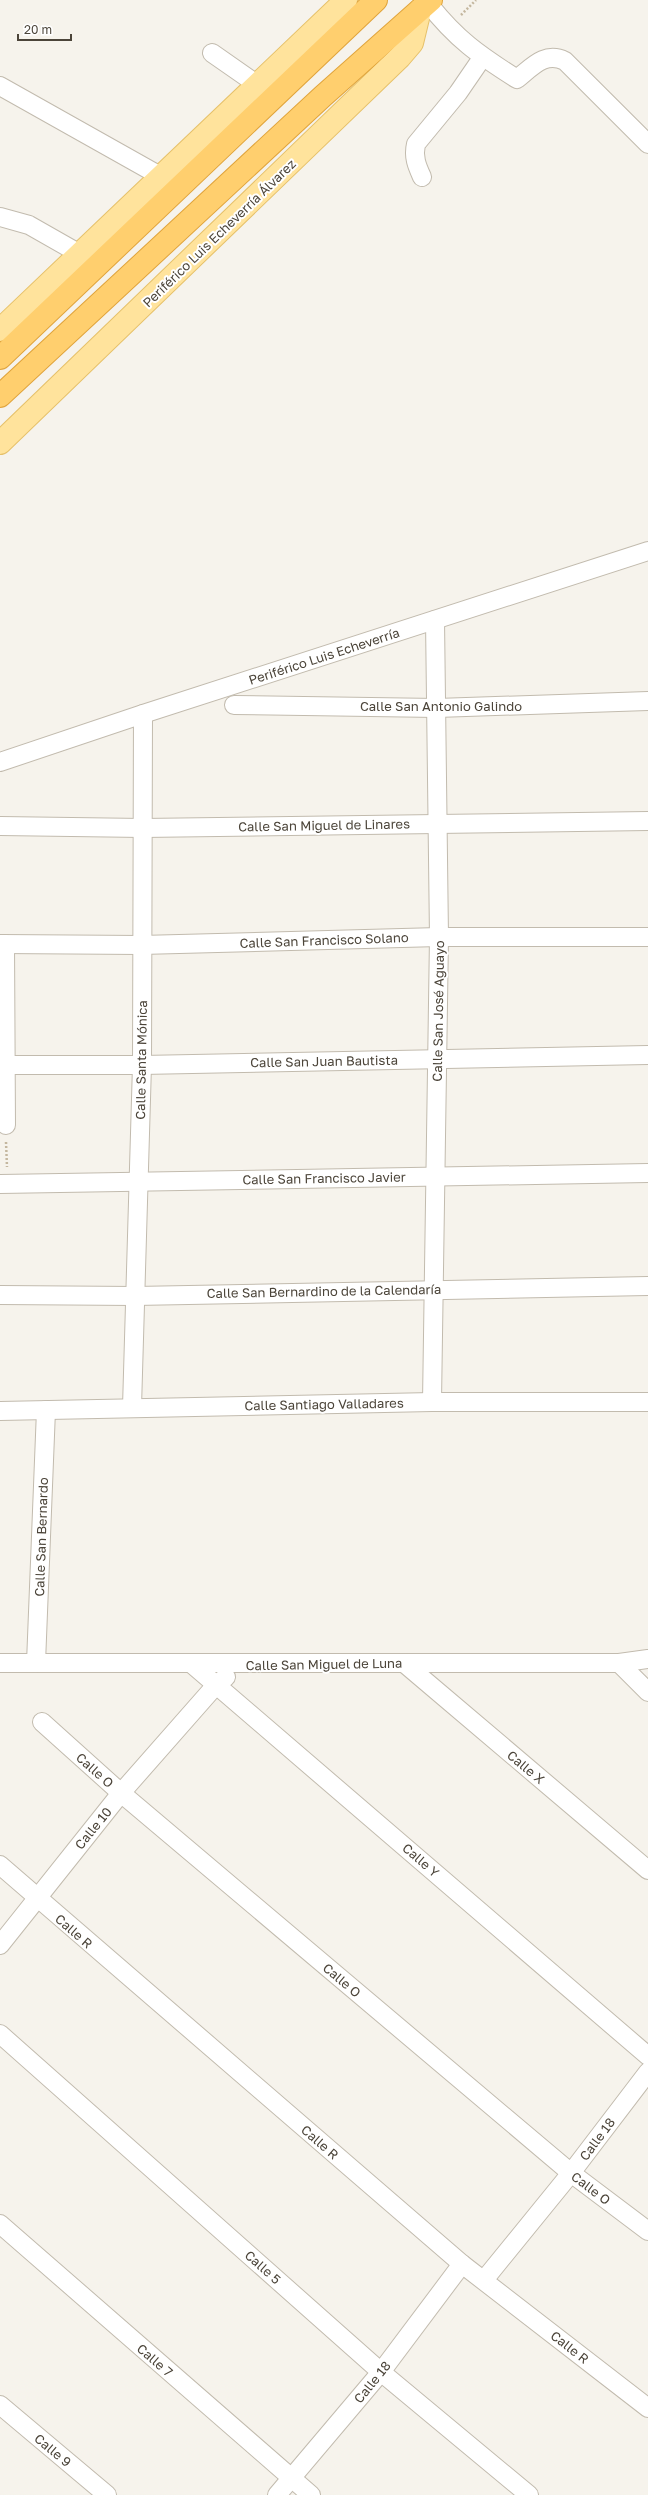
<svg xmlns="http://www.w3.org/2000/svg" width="648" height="2495" viewBox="0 0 648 2495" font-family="'Golos Text',sans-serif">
	<rect width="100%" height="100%" fill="#f6f3ec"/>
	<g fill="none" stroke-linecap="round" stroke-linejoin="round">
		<defs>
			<g id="minor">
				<path d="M428 3C456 39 479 55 517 79 532 67 545 51 565 61L648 144"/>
				<path d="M212 53 258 85"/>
				<path d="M0 86 162 177"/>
				<path d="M422 177C417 166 413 157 416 144L458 93 482 58"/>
				<path d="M0 217 29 225 80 254"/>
				<path d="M234 705 437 708 648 701"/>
				<path d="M0 762 143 714 648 551"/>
				<path d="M0 826 143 828 648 821"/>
				<path d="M0 944 141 945 439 937H648"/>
				<path d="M5 944 6 1125"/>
				<path d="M0 1065H142L648 1055"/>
				<path d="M0 1184 648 1173"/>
				<path d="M0 1295 135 1296 648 1286"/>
				<path d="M432 1402 439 937 435 620"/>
				<path d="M132 1407 142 1065 143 714"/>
				<path d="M0 1411 432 1402H648"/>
				<path d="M0 1663H619L648 1659"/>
				<path d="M36 1663 46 1410"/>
				<path d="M404 1663 648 1870"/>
				<path d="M619 1663 648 1692"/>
				<path d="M193 1665 648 2056"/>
				<path d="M42 1722 121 1793 571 2173 648 2231"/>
				<path d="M0 1865 462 2264 648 2408"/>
				<path d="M0 1945 121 1793 216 1685 226 1677"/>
				<path d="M0 2034 381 2372 529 2495"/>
				<path d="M0 2224 311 2495"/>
				<path d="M484 2280 571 2173 648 2072"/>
				<path d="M0 2405 107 2495"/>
				<path d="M277 2495 381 2372 462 2264"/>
			</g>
			<g id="major">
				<path d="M0 330 346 0"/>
				<path d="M0 443 400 57 412 43 420 10"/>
			</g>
			<g id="highway">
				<path d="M0 358 376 0"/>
				<path d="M0 396 323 96 431 0"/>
			</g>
		</defs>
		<use href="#minor" stroke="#c2bbae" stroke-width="20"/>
		<use href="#major" stroke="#e6c16a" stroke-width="24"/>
		<use href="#highway" stroke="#e0a43c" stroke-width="24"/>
		<g stroke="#c4b79f" stroke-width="2.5" stroke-dasharray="2 2" stroke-linecap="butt">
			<path d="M461 15 476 0"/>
			<path d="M6 1142 7 1167"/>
		</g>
		<use href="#minor" stroke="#fff" stroke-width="18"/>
		<use href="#major" stroke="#ffe39c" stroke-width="22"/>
		<use href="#highway" stroke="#ffcf6e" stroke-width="22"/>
	</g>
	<g text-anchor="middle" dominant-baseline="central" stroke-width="4" stroke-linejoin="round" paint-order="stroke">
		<g font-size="13" fill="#4b4439" stroke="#fff">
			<text transform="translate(219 233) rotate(-44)">Periférico Luis Echeverría Álvarez</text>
			<text transform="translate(324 656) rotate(-18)">Periférico Luis Echeverría</text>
			<text x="441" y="706">Calle San Antonio Galindo</text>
			<text transform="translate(324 825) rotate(-1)">Calle San Miguel de Linares</text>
			<text transform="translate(324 940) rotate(-2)">Calle San Francisco Solano</text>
			<text transform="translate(438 1011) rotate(-89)">Calle San José Aguayo</text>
			<text transform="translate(141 1060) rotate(-89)">Calle Santa Mónica</text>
			<text transform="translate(324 1061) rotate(-1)">Calle San Juan Bautista</text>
			<text transform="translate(324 1178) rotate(-1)">Calle San Francisco Javier</text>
			<text transform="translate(324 1291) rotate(-1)">Calle San Bernardino de la Calendaría</text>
			<text transform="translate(324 1404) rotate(-1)">Calle Santiago Valladares</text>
			<text transform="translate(41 1537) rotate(-88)">Calle San Bernardo</text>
			<text transform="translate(324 1664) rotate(-1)">Calle San Miguel de Luna</text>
			<text transform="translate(526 1767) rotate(40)">Calle X</text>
			<text transform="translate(95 1770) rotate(42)">Calle O</text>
			<text transform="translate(93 1828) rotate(-51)">Calle 10</text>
			<text transform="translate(421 1860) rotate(41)">Calle Y</text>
			<text transform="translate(74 1931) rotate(41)">Calle R</text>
			<text transform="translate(342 1980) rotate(40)">Calle O</text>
			<text transform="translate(597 2139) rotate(-53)">Calle 18</text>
			<text transform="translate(320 2142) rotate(41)">Calle R</text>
			<text transform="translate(591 2188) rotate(37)">Calle O</text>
			<text transform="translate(263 2267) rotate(42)">Calle 5</text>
			<text transform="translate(570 2347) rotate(38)">Calle R</text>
			<text transform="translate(155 2360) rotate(41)">Calle 7</text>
			<text transform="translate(372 2382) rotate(-51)">Calle 18</text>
			<text transform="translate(53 2450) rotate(40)">Calle 9</text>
		</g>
	</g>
	<path d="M18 34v6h53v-6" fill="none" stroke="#4b4439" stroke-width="2"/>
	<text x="24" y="34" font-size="12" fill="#4b4439" stroke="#ffffff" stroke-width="3" paint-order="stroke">20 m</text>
</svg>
